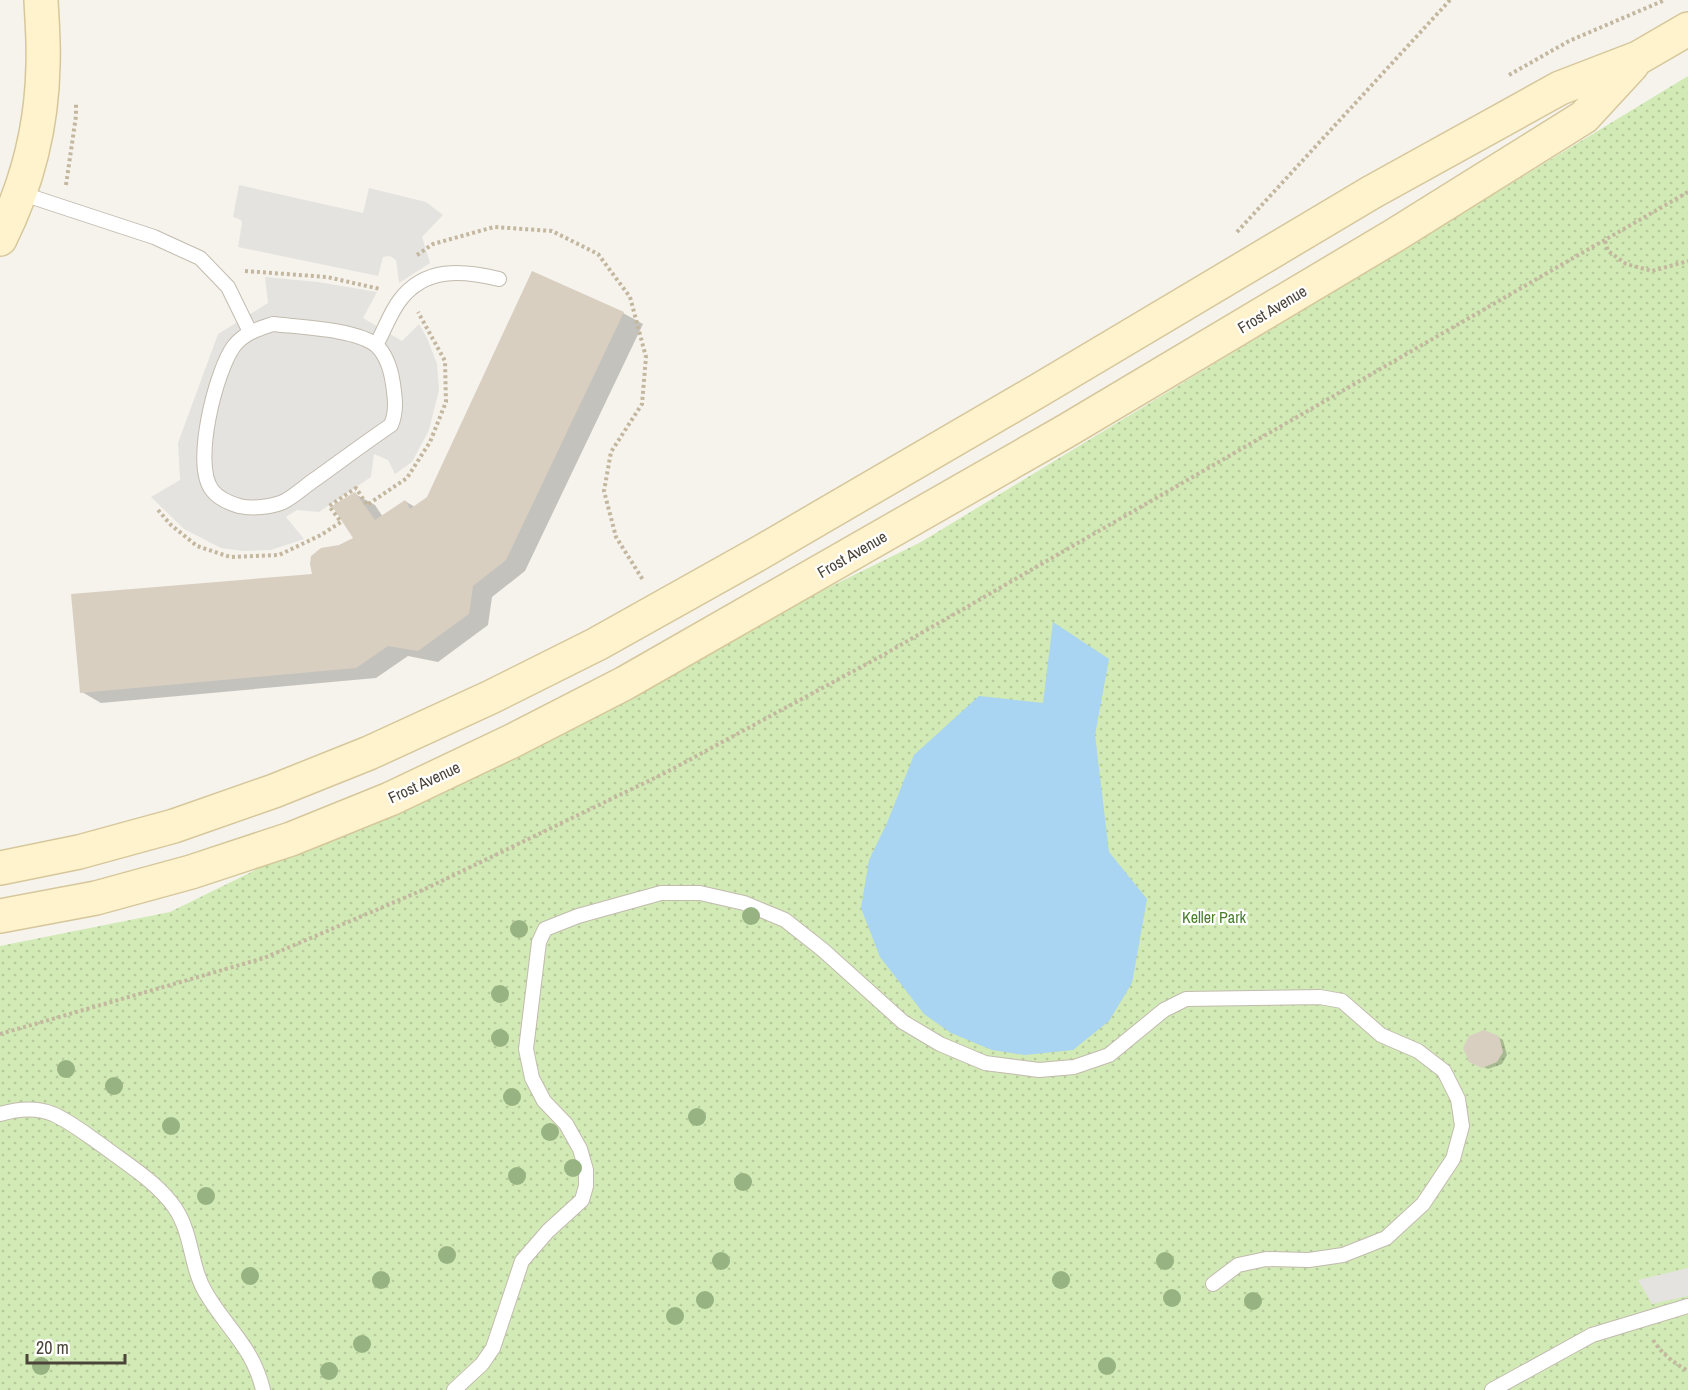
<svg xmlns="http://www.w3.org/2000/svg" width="1688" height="1390" viewBox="0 0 1688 1390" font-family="'Archivo Narrow',sans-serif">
	<defs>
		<pattern id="park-dots" width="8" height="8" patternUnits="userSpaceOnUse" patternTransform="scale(1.5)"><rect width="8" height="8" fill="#d2eab5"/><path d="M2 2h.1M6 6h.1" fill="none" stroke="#b6ca9c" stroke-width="1.8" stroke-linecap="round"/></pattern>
	</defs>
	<rect width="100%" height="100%" fill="#f6f3ec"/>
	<path fill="url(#park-dots)" d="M1688 76V1390H0V946L170 912 921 542Z"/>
	<g fill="#e5e3e0">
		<path d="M239 185 363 213 369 188 426 202 443 215 422 237 430 263 399 283 396 260 390 256 383 257 378 276 238 247 242 223 241 220 233 217Z"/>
		<path d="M265 277 318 282 377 292 363 318 402 341 419 324 427 338 437 364 439 390 429 430 412 462 395 474 388 460 374 454 371 477 319 512 297 510 286 517 304 539 271 550 243 551 221 548 184 529 151 497 180 480 178 443 218 334 268 303Z"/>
		<path d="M1688 1268V1296L1652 1304 1638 1280Z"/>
	</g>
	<path fill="#a9d4f2" d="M1053 622 1109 659 1095 735 1109 852 1147 899 1132 983 1109 1021 1073 1050 1025 1055 992 1050 951 1033 924 1014 880 957 861 908 869 860 887 823 914 755 979 696 1043 703Z"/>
	<g fill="#0003">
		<path d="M623 313 643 324 525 571 492 597 488 625 438 662 408 656 376 678 101 703 82 692 314 575 339 547 355 538V494L375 505 383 517 405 501 415 507 428 498Z"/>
		<path d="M1498 1037 1503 1040 1507 1055 1502 1064 1488 1069 1475 1063Z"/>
	</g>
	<g fill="#d8cfc1">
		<path d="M532 271 624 312 506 560 473 586 469 614 418 651 388 646 356 668 80 693 71 594 312 574 310 564 311 556 321 548 339 545 353 538 332 506 355 492 375 520 405 500 410 509 427 497Z"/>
		<path d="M1484 1030 1499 1036 1503 1052 1497 1062 1482 1068 1469 1062 1463 1048 1469 1036Z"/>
	</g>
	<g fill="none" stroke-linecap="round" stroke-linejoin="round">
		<defs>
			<g id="lane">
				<path d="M20 193 154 237 200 258 228 287 250 332"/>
				<path d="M273 324C298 327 358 329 377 346 387 356 391 370 393 384 395 398 397 411 391 425 366 442 342 460 317 478 306 485 295 496 283 502 271 507 252 509 239 506 229 503 218 498 212 490 192 464 216 370 234 346 244 333 258 329 273 324Z"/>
				<path d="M376 345C384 331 390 313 400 300 425 267 462 270 499 279"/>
				<path d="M0 1114C17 1109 36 1107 53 1114 71 1122 87 1135 103 1146 128 1165 157 1182 175 1208 193 1235 190 1267 206 1293 227 1329 253 1347 263 1390"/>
				<path d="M454 1390 482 1364 493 1348 522 1261 548 1231 582 1200 586 1186V1170L580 1149 566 1124 544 1101 532 1078 526 1049 539 942 545 929 578 916 661 893H700L744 903 785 920 823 950 903 1022 940 1044 985 1063 1039 1070 1074 1067 1109 1055 1164 1010 1186 999 1320 997 1342 1001 1381 1035 1418 1051 1444 1071 1458 1099 1462 1126 1453 1159 1423 1204 1386 1238 1343 1255 1309 1260 1266 1259 1238 1265 1213 1284"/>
				<path d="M1492 1390 1592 1335 1688 1306"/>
			</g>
			<g id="secondary">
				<path d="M0 239C27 185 42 126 43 65 44 44 42 22 41 0"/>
				<path d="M0 868 79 852 174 826 274 791 369 753 491 697 597 644 756 555 1041 389 1372 192 1560 88 1638 58 1688 29"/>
				<path d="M0 916 96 898 191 872 291 839 390 799 512 741 625 683 1066 431 1395 235 1584 117 1632 65"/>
			</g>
		</defs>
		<use href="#lane" stroke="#c2bbae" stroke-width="16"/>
		<use href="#secondary" stroke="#d6c79b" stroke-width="36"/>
		<g stroke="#c4b79f" stroke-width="4" stroke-dasharray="3 3" stroke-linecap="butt">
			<path d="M1509 75 1569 41 1665 0"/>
			<path d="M66 185 76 116V103"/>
			<path d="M1237 232 1450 0"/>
			<path d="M1605 241 1608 251 1626 264 1652 271 1688 261"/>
			<path d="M417 255 433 244 494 227 552 231 598 254 630 297 646 357 642 404 611 452 604 491 616 537 643 580"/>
			<path d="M245 271 327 277 380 289"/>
			<path d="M158 510 171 525 197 546 230 557 279 555 321 535 341 522 329 506 356 488 367 505 407 478 430 442 446 402 445 361 418 312"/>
			<path d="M0 1034 264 958 425 889 665 773 885 654 1688 192"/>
			<path d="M1653 1340C1662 1354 1674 1363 1688 1371"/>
		</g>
		<use href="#lane" stroke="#fff" stroke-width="14"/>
		<use href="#secondary" stroke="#fff3cd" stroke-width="33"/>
	</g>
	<g fill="#97b381">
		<circle cx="751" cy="916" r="9"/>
		<circle cx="519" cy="929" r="9"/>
		<circle cx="500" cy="994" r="9"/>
		<circle cx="500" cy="1038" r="9"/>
		<circle cx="66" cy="1069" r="9"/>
		<circle cx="114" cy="1086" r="9"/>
		<circle cx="512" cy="1097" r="9"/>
		<circle cx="697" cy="1117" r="9"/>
		<circle cx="171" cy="1126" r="9"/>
		<circle cx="550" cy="1132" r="9"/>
		<circle cx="573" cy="1168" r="9"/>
		<circle cx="517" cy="1176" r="9"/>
		<circle cx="743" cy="1182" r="9"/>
		<circle cx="206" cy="1196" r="9"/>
		<circle cx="447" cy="1255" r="9"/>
		<circle cx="721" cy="1261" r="9"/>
		<circle cx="1165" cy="1261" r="9"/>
		<circle cx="250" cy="1276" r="9"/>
		<circle cx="381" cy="1280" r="9"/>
		<circle cx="1061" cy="1280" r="9"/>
		<circle cx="1172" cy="1298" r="9"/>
		<circle cx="705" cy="1300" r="9"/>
		<circle cx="1253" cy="1301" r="9"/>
		<circle cx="675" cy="1316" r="9"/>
		<circle cx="362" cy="1344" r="9"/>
		<circle cx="41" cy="1366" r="9"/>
		<circle cx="1107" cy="1366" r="9"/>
		<circle cx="329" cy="1371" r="9"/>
	</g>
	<g text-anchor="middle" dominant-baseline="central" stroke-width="4.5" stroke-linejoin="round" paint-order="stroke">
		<g font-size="16" fill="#4b4439" stroke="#fff">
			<text transform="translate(1272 309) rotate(-31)">Frost Avenue</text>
			<text transform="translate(852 554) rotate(-30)">Frost Avenue</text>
			<text transform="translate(424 782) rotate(-25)">Frost Avenue</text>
		</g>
		<g font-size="16" fill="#4a7f2a" stroke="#fff">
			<text x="1214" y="917">Keller Park</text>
		</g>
	</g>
	<path d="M27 1354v9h98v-9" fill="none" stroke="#4b4439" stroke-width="3"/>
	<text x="36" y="1354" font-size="18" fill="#4b4439" stroke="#ffffff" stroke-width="4.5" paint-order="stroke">20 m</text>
</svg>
